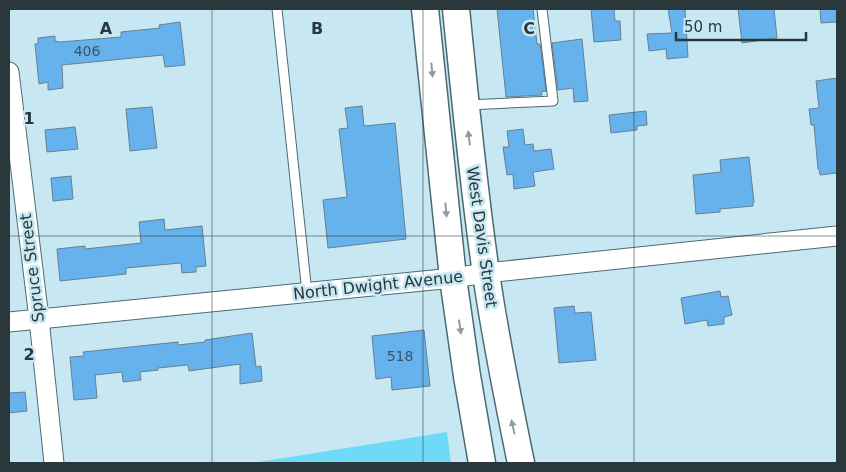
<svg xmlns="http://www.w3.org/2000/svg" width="846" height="472" viewBox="0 0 846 472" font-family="'DejaVu Sans',sans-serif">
	<rect width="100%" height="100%" fill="#c7e8f3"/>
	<path fill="#6fdaf8" d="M447 432 451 463H252Z"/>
	<g fill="#66b2ec" stroke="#697f91">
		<path d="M497 9H533L537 44H540L546 91 541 92 542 95 506 97Z"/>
		<path d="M591 9H614L615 21H620L621 40 594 42Z"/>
		<path d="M668 9H685L688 57 667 59 666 49 649 51 647 34 672 33Z"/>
		<path d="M738 9H774L777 38 742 43Z"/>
		<path d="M820 9H837V22L821 23Z"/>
		<path d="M180 22 185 65 165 67 163 55 62 65 63 88 48 90V82L39 84 35 44H38V38L55 36V41L60 42 121 37V32L160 28 159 25Z"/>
		<path d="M582 39 588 101 574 102 573 88 558 90 552 43Z"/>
		<path d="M837 78V173L820 175 819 169H818L814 125H811L809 109 819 108 816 81Z"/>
		<path d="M362 106 364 126 395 123 406 239 328 248 323 200 347 197 339 129 348 128 345 108Z"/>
		<path d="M152 107 157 148 130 151 126 109Z"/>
		<path d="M646 111 647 125 637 126V130L611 133 609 115Z"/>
		<path d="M75 127 78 149 47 152 45 130Z"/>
		<path d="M523 129 525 145 533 144 534 151 551 149 554 169 533 172 535 186 514 189 513 174 507 175 503 147H509L507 131Z"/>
		<path d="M749 157 754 202H753V206L720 209V212L696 214 693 175 721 172 720 160Z"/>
		<path d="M71 176 73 199 53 201 51 178Z"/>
		<path d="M164 219 165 230 202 226 206 266 196 267V272L182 273 181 263 126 268V274L60 281 57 249 85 246V249L141 243 139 222Z"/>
		<path d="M720 291 721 297 728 296 732 315 724 317V324L708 326 707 320 685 324 681 298Z"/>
		<path d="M574 306 575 313 591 312 596 360 559 363 554 308Z"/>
		<path d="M424 330 430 386 392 390 391 377 376 379 372 336Z"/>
		<path d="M252 333 256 367 261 366 262 381 240 384V364L189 371 188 365 158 368V370L140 372 141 380 123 382 122 372 95 375 97 398 74 400 70 357 84 356 83 352 178 342V345L205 342V340Z"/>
		<path d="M25 392 27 411 9 413V393Z"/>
	</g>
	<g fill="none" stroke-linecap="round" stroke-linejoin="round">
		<defs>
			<g id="service">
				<path d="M277 9 307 293"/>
				<path d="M468 105 553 101 542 9"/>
			</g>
			<g id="minor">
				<path d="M9 72 39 319 54 463"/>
				<path d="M9 322 453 278 486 273 837 236"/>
			</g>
			<g id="secondary">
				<path d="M425 9 453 278 467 376 482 463"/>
				<path d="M456 9C465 97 473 185 486 273 495 337 508 400 521 463"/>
			</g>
		</defs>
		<use href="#service" stroke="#4c6a73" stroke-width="11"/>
		<use href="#minor" stroke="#4c6a73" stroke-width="21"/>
		<use href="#secondary" stroke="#4c6a73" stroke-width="29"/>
		<use href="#service" stroke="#fff" stroke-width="9"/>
		<use href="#minor" stroke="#fff" stroke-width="19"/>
		<use href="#secondary" stroke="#fff" stroke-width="26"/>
	</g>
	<defs><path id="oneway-solid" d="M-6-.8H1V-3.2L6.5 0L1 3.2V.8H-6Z" transform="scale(1.25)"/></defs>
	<g fill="#949b9d">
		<use href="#oneway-solid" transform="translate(432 70) rotate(84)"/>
		<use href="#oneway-solid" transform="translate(469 138) rotate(-97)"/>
		<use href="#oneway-solid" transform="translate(446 210) rotate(85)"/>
		<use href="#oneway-solid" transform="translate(460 327) rotate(82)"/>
		<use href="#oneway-solid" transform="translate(513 427) rotate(-102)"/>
	</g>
	<path fill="none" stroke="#2a373b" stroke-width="1" stroke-opacity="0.55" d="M212 9V463M423 9V463M634 9V463M9 236H837"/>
	<g text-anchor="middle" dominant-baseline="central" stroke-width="5" stroke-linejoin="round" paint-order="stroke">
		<g font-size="14" fill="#395667">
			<text x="87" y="51">406</text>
			<text x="400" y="356">518</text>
		</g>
		<g font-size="16" fill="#2a373b" stroke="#c7e8f3">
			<text transform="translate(482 237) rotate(82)">West Davis Street</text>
			<text transform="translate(32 268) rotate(-97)">Spruce Street</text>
			<text transform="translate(378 285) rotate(-6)">North Dwight Avenue</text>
		</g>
	</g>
	<g font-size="16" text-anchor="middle" font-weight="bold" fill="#2a373b" stroke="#c7e8f3" stroke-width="5" stroke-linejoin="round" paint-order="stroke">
		<text x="106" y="34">A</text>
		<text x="317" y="34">B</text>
		<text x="529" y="34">C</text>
		<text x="29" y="124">1</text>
		<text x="29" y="360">2</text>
	</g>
	<rect width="846" height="472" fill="none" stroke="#2a373b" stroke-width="20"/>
	<path d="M676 32v8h130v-8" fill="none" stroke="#2a373b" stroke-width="2.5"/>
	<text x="684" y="32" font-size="15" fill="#2a373b" stroke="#c7e8f3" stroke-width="4" paint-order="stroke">50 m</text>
</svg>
